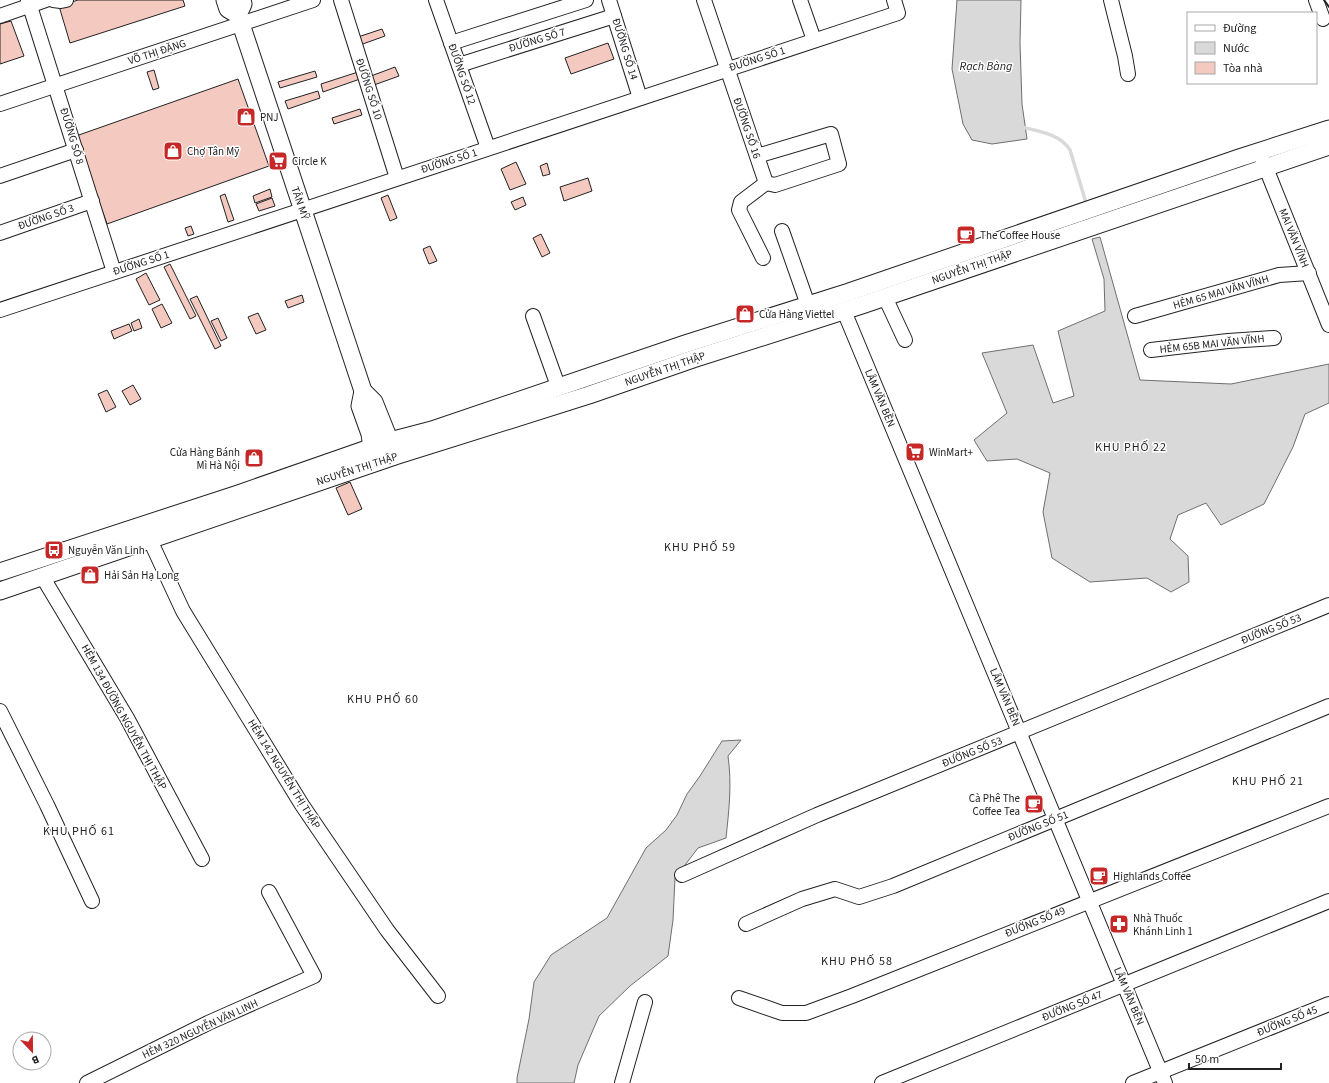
<svg xmlns="http://www.w3.org/2000/svg" width="1329" height="1083" viewBox="0 0 1329 1083" font-family="'Source Sans 3',sans-serif">
	<rect width="100%" height="100%" fill="#fff"/>
	<g fill="#d9d9d9" stroke="#6f6f6f">
		<path d="M957 0H1021L1020 43 1022 104 1027 139 992 144 972 140 963 124 952 69Z"/>
		<path d="M1100 237 1140 380 1231 384 1329 364V403L1305 414 1293 447 1264 504 1221 525 1206 503 1178 515 1170 539 1188 556 1189 582 1171 592 1147 578 1090 582 1052 558 1043 512 1050 473 1017 459 987 461 974 440 1007 413 982 353 1033 345 1053 403 1074 396 1058 331 1105 311 1104 279 1092 239Z"/>
		<path d="M741 740 728 756C732 784 729 810 726 838L698 848 675 878 673 920 668 956 630 986 599 1016 578 1065 574 1083H517V1078L529 1019 534 982 551 955 607 918 646 848 666 830 677 815 687 794 700 776 722 741Z"/>
	</g>
	<g fill="none" stroke-linecap="round" stroke-linejoin="round">
		<path stroke="#d9d9d9" stroke-width="3.5" d="M1021 127C1038 131 1060 134 1070 150L1087 206"/>
	</g>
	<g fill="#f3c9c0" stroke="#222">
		<path d="M78 0H183L185 6 70 43 59 6Z"/>
		<path d="M11 21 24 56 0 64V24Z"/>
		<path d="M382 29 385 36 360 45 358 37Z"/>
		<path d="M608 43 614 59 571 74 565 58Z"/>
		<path d="M395 67 399 76 374 85 371 76Z"/>
		<path d="M154 70 159 88 153 90 147 72Z"/>
		<path d="M315 71 317 77 280 88 278 82Z"/>
		<path d="M358 72 360 79 323 92 321 84Z"/>
		<path d="M238 79 269 166 107 224 76 136Z"/>
		<path d="M318 91 320 98 288 109 285 101Z"/>
		<path d="M360 109 362 115 334 124 332 118Z"/>
		<path d="M516 162 526 184 510 190 501 169Z"/>
		<path d="M547 163 550 174 543 176 540 166Z"/>
		<path d="M588 178 592 191 564 201 560 187Z"/>
		<path d="M270 189 272 197 255 203 253 196Z"/>
		<path d="M225 194 234 220 228 222 220 196Z"/>
		<path d="M388 195 397 218 390 221 381 198Z"/>
		<path d="M523 197 526 205 515 210 511 202Z"/>
		<path d="M272 198 275 206 259 211 256 204Z"/>
		<path d="M191 226 194 234 188 236 185 228Z"/>
		<path d="M541 234 550 253 542 257 533 238Z"/>
		<path d="M430 246 437 261 429 264 423 249Z"/>
		<path d="M170 264 196 316 190 319 164 267Z"/>
		<path d="M146 273 160 300 149 305 136 279Z"/>
		<path d="M302 295 304 302 288 308 285 301Z"/>
		<path d="M197 296 221 346 215 349 190 299Z"/>
		<path d="M162 304 172 323 161 328 152 309Z"/>
		<path d="M258 313 266 330 256 334 248 317Z"/>
		<path d="M218 318 227 338 221 341 211 321Z"/>
		<path d="M139 319 142 328 134 331 131 323Z"/>
		<path d="M129 324 132 331 114 339 111 331Z"/>
		<path d="M133 385 141 399 130 405 122 391Z"/>
		<path d="M107 390 116 407 106 412 98 394Z"/>
		<path d="M350 482 362 509 348 515 336 488Z"/>
	</g>
	<g fill="none" stroke-linecap="round" stroke-linejoin="round">
		<defs>
			<g id="minor">
				<path d="M28 0 114 272"/>
				<path d="M53 0 61 1 66 0"/>
				<path d="M341 0 397 178"/>
				<path d="M436 0 488 148"/>
				<path d="M609 0 640 98"/>
				<path d="M704 0 766 183 775 185 839 164 831 134 757 156"/>
				<path d="M800 0 814 40"/>
				<path d="M1111 0 1125 56 1128 74"/>
				<path d="M1316 0 1323 19"/>
				<path d="M0 16 46 0"/>
				<path d="M451 43 586 0"/>
				<path d="M459 65 614 16"/>
				<path d="M0 104 313 0"/>
				<path d="M1262 158 1329 325"/>
				<path d="M0 176 76 150"/>
				<path d="M782 231 808 305"/>
				<path d="M0 233 92 201"/>
				<path d="M763 258 739 210 741 202 766 183"/>
				<path d="M885 297 905 340"/>
				<path d="M0 310 898 13 894 0"/>
				<path d="M844 311 1165 1083"/>
				<path d="M533 316 558 386"/>
				<path d="M1135 316 1279 275 1309 273"/>
				<path d="M1151 350 1228 341 1274 338"/>
				<path d="M150 540 183 611 302 805 387 930 438 996"/>
				<path d="M42 576 127 718 202 859"/>
				<path d="M0 711 47 805 92 901"/>
				<path d="M682 875 817 815 1329 605"/>
				<path d="M746 924 802 899 835 889 859 897 893 886 1329 706"/>
				<path d="M739 998 782 1013H806L852 996 1329 806"/>
				<path d="M87 1083 208 1023 314 976 269 892"/>
				<path d="M622 1083 645 1002"/>
				<path d="M882 1083 1329 901"/>
				<path d="M1133 1083 1329 1004"/>
			</g>
			<g id="major">
				<path d="M225 0 228 9 238 15"/>
				<path d="M242 0 243 4 238 15 363 391 374 402 394 452"/>
				<path d="M363 391 360 406 370 434 372 448 375 457"/>
				<path d="M0 572 238 494 390 441 432 430 685 344 849 292 1239 158 1329 129"/>
				<path d="M0 591 395 456 589 395 693 359 862 305 1329 146"/>
			</g>
		</defs>
		<use href="#minor" stroke="#222" stroke-width="16"/>
		<use href="#major" stroke="#222" stroke-width="19"/>
		<use href="#minor" stroke="#fff" stroke-width="14"/>
		<use href="#major" stroke="#fff" stroke-width="17"/>
		<path stroke="#222" stroke-width="2" d="M1324 0 1329 7"/>
	</g>
	<defs>
		<symbol id="shop-square" viewBox="-11 -11 22 22"><rect x="-9" y="-9" width="18" height="18" rx="4" fill="#c62828" stroke="#fff"/><path d="M-5-2.5h2.3a2.7 3.5 0 0 1 5.4 0H5L5.5 6h-11ZM-1.5-2.5h3a1.5 2.3 0 0 0-3 0Z" fill="#fff"/></symbol>
		<symbol id="supermarket-square" viewBox="-11 -11 22 22"><rect x="-9" y="-9" width="18" height="18" rx="4" fill="#c62828" stroke="#fff"/><path d="M-6-5.5h2.5l.6 2H6L4.5 2H-2.5L-4.4-4H-6ZM-1.5 3.2a1.3 1.3 0 1 0 .1 0ZM3 3.2a1.3 1.3 0 1 0 .1 0Z" fill="#fff"/></symbol>
		<symbol id="cafe-square" viewBox="-11 -11 22 22"><rect x="-9" y="-9" width="18" height="18" rx="4" fill="#c62828" stroke="#fff"/><path d="M-5.5-4.5H6V0H3Q3 3.5 0 3.5H-2.5Q-5.5 3.5-5.5 0ZM3-3.2v2h1.7v-2ZM-6 4.5H4V6H-6Z" fill="#fff"/></symbol>
		<symbol id="bus-square" viewBox="-11 -11 22 22"><rect x="-9" y="-9" width="18" height="18" rx="4" fill="#c62828" stroke="#fff"/><path d="M-5-6H5V4H4V6H2V4H-2V6H-4V4H-5ZM-3.5-4V0h7V-4ZM-3.5 1.2v1.5H-2V1.2ZM2 1.2v1.5H3.5V1.2Z" fill="#fff"/></symbol>
		<symbol id="pharmacy-square" viewBox="-11 -11 22 22"><rect x="-9" y="-9" width="18" height="18" rx="4" fill="#c62828" stroke="#fff"/><path d="M-2-6h4v4h4v4h-4v4h-4v-4h-4v-4h4Z" fill="#fff"/></symbol>
	</defs>
	<g fill-rule="evenodd">
		<use href="#shop-square" x="235" y="106" width="22" height="22"/>
		<use href="#shop-square" x="162" y="140" width="22" height="22"/>
		<use href="#supermarket-square" x="267" y="150" width="22" height="22"/>
		<use href="#cafe-square" x="955" y="224" width="22" height="22"/>
		<use href="#shop-square" x="734" y="303" width="22" height="22"/>
		<use href="#supermarket-square" x="904" y="441" width="22" height="22"/>
		<use href="#shop-square" x="243" y="447" width="22" height="22"/>
		<use href="#bus-square" x="43" y="539" width="22" height="22"/>
		<use href="#shop-square" x="79" y="564" width="22" height="22"/>
		<use href="#cafe-square" x="1023" y="793" width="22" height="22"/>
		<use href="#cafe-square" x="1088" y="865" width="22" height="22"/>
		<use href="#pharmacy-square" x="1108" y="913" width="22" height="22"/>
	</g>
	<g text-anchor="middle" dominant-baseline="central" stroke-width="3" stroke-linejoin="round" paint-order="stroke">
		<g font-size="11" fill="#222" stroke="#fff">
			<text transform="translate(537 40) rotate(-17)">ĐƯỜNG SỐ 7</text>
			<text transform="translate(625 49) rotate(73)">ĐƯỜNG SỐ 14</text>
			<text transform="translate(157 52) rotate(-18)">VÕ THỊ ĐẶNG</text>
			<text transform="translate(757 59) rotate(-18)">ĐƯỜNG SỐ 1</text>
			<text transform="translate(462 74) rotate(71)">ĐƯỜNG SỐ 12</text>
			<text transform="translate(369 89) rotate(72)">ĐƯỜNG SỐ 10</text>
			<text transform="translate(747 128) rotate(71)">ĐƯỜNG SỐ 16</text>
			<text transform="translate(72 136) rotate(73)">ĐƯỜNG SỐ 8</text>
			<text transform="translate(449 161) rotate(-18)">ĐƯỜNG SỐ 1</text>
			<text transform="translate(300 203) rotate(71)">TÂN MỸ</text>
			<text transform="translate(46 217) rotate(-19)">ĐƯỜNG SỐ 3</text>
			<text transform="translate(1294 238) rotate(68)">MAI VĂN VĨNH</text>
			<text transform="translate(141 263) rotate(-18)">ĐƯỜNG SỐ 1</text>
			<text transform="translate(972 267) rotate(-19)">NGUYỄN THỊ THẬP</text>
			<text transform="translate(1221 292) rotate(-16)">HẺM 65 MAI VĂN VĨNH</text>
			<text transform="translate(1212 344) rotate(-6)">HẺM 65B MAI VĂN VĨNH</text>
			<text transform="translate(665 369) rotate(-19)">NGUYỄN THỊ THẬP</text>
			<text transform="translate(880 398) rotate(67)">LÂM VĂN BỀN</text>
			<text transform="translate(357 469) rotate(-18)">NGUYỄN THỊ THẬP</text>
			<text transform="translate(1271 629) rotate(-22)">ĐƯỜNG SỐ 53</text>
			<text transform="translate(1005 697) rotate(67)">LÂM VĂN BỀN</text>
			<text transform="translate(124 717) rotate(61)">HẺM 134 ĐƯỜNG NGUYỄN THỊ THẬP</text>
			<text transform="translate(972 752) rotate(-22)">ĐƯỜNG SỐ 53</text>
			<text transform="translate(284 774) rotate(58)">HẺM 142 NGUYỄN THỊ THẬP</text>
			<text transform="translate(1038 826) rotate(-22)">ĐƯỜNG SỐ 51</text>
			<text transform="translate(1035 922) rotate(-22)">ĐƯỜNG SỐ 49</text>
			<text transform="translate(1129 996) rotate(67)">LÂM VĂN BỀN</text>
			<text transform="translate(1072 1006) rotate(-22)">ĐƯỜNG SỐ 47</text>
			<text transform="translate(1287 1021) rotate(-22)">ĐƯỜNG SỐ 45</text>
			<text transform="translate(200 1029) rotate(-25)">HẺM 320 NGUYỄN VĂN LINH</text>
		</g>
		<g font-size="11" fill="#222" stroke="#fff" text-anchor="start">
			<text x="260" y="117">PNJ</text>
			<text x="187" y="151">Chợ Tân Mỹ</text>
			<text x="292" y="161">Circle K</text>
			<text x="980" y="235">The Coffee House</text>
			<text x="759" y="314">Cửa Hàng Viettel</text>
			<text x="240" y="452" text-anchor="end">Cửa Hàng Bánh<tspan x="240" dy="13">Mì Hà Nội</tspan></text>
			<text x="929" y="452">WinMart+</text>
			<text x="68" y="550">Nguyễn Văn Linh</text>
			<text x="104" y="575">Hải Sản Hạ Long</text>
			<text x="1020" y="798" text-anchor="end">Cà Phê The<tspan x="1020" dy="13">Coffee Tea</tspan></text>
			<text x="1113" y="876">Highlands Coffee</text>
			<text x="1133" y="918">Nhà Thuốc<tspan x="1133" dy="13">Khánh Linh 1</tspan></text>
		</g>
		<g font-size="12" font-style="italic" fill="#222" stroke="#fff">
			<text x="986" y="66">Rạch Bàng</text>
		</g>
		<g font-size="12" letter-spacing="1" fill="#222" stroke="#fff">
			<text x="1131" y="447">KHU PHỐ 22</text>
			<text x="700" y="547">KHU PHỐ 59</text>
			<text x="383" y="699">KHU PHỐ 60</text>
			<text x="1268" y="781">KHU PHỐ 21</text>
			<text x="79" y="831">KHU PHỐ 61</text>
			<text x="857" y="961">KHU PHỐ 58</text>
		</g>
	</g>
	<rect x="1187" y="12" width="130" height="72" fill="#ffffff" stroke="#a7a7a7"/>
	<rect x="1195" y="25" width="20" height="6" fill="#ffffff" stroke="#a7a7a7"/>
	<text x="1223" y="32" font-size="12" fill="#222222">Đường</text>
	<rect x="1195" y="42" width="20" height="12" fill="#d9d9d9" stroke="#a7a7a7"/>
	<text x="1223" y="52" font-size="12" fill="#222222">Nước</text>
	<rect x="1195" y="62" width="20" height="12" fill="#f3c9c0" stroke="#a7a7a7"/>
	<text x="1223" y="72" font-size="12" fill="#222222">Tòa nhà</text>
	<g transform="translate(32 1051) rotate(158)"><circle r="19" fill="#ffffff" stroke="#a7a7a7"/>
	<path d="M0-3L7 15L0 10L-7 15Z" fill="#c62828"/>
	<text y="-6" font-size="11" font-weight="bold" text-anchor="middle" fill="#222222">B</text>
	</g>
	<path d="M1189 1063v6h92v-6" fill="none" stroke="#222222" stroke-width="2"/>
	<text x="1195" y="1063" font-size="12" fill="#222222" stroke="#ffffff" stroke-width="3" paint-order="stroke">50 m</text>
</svg>
